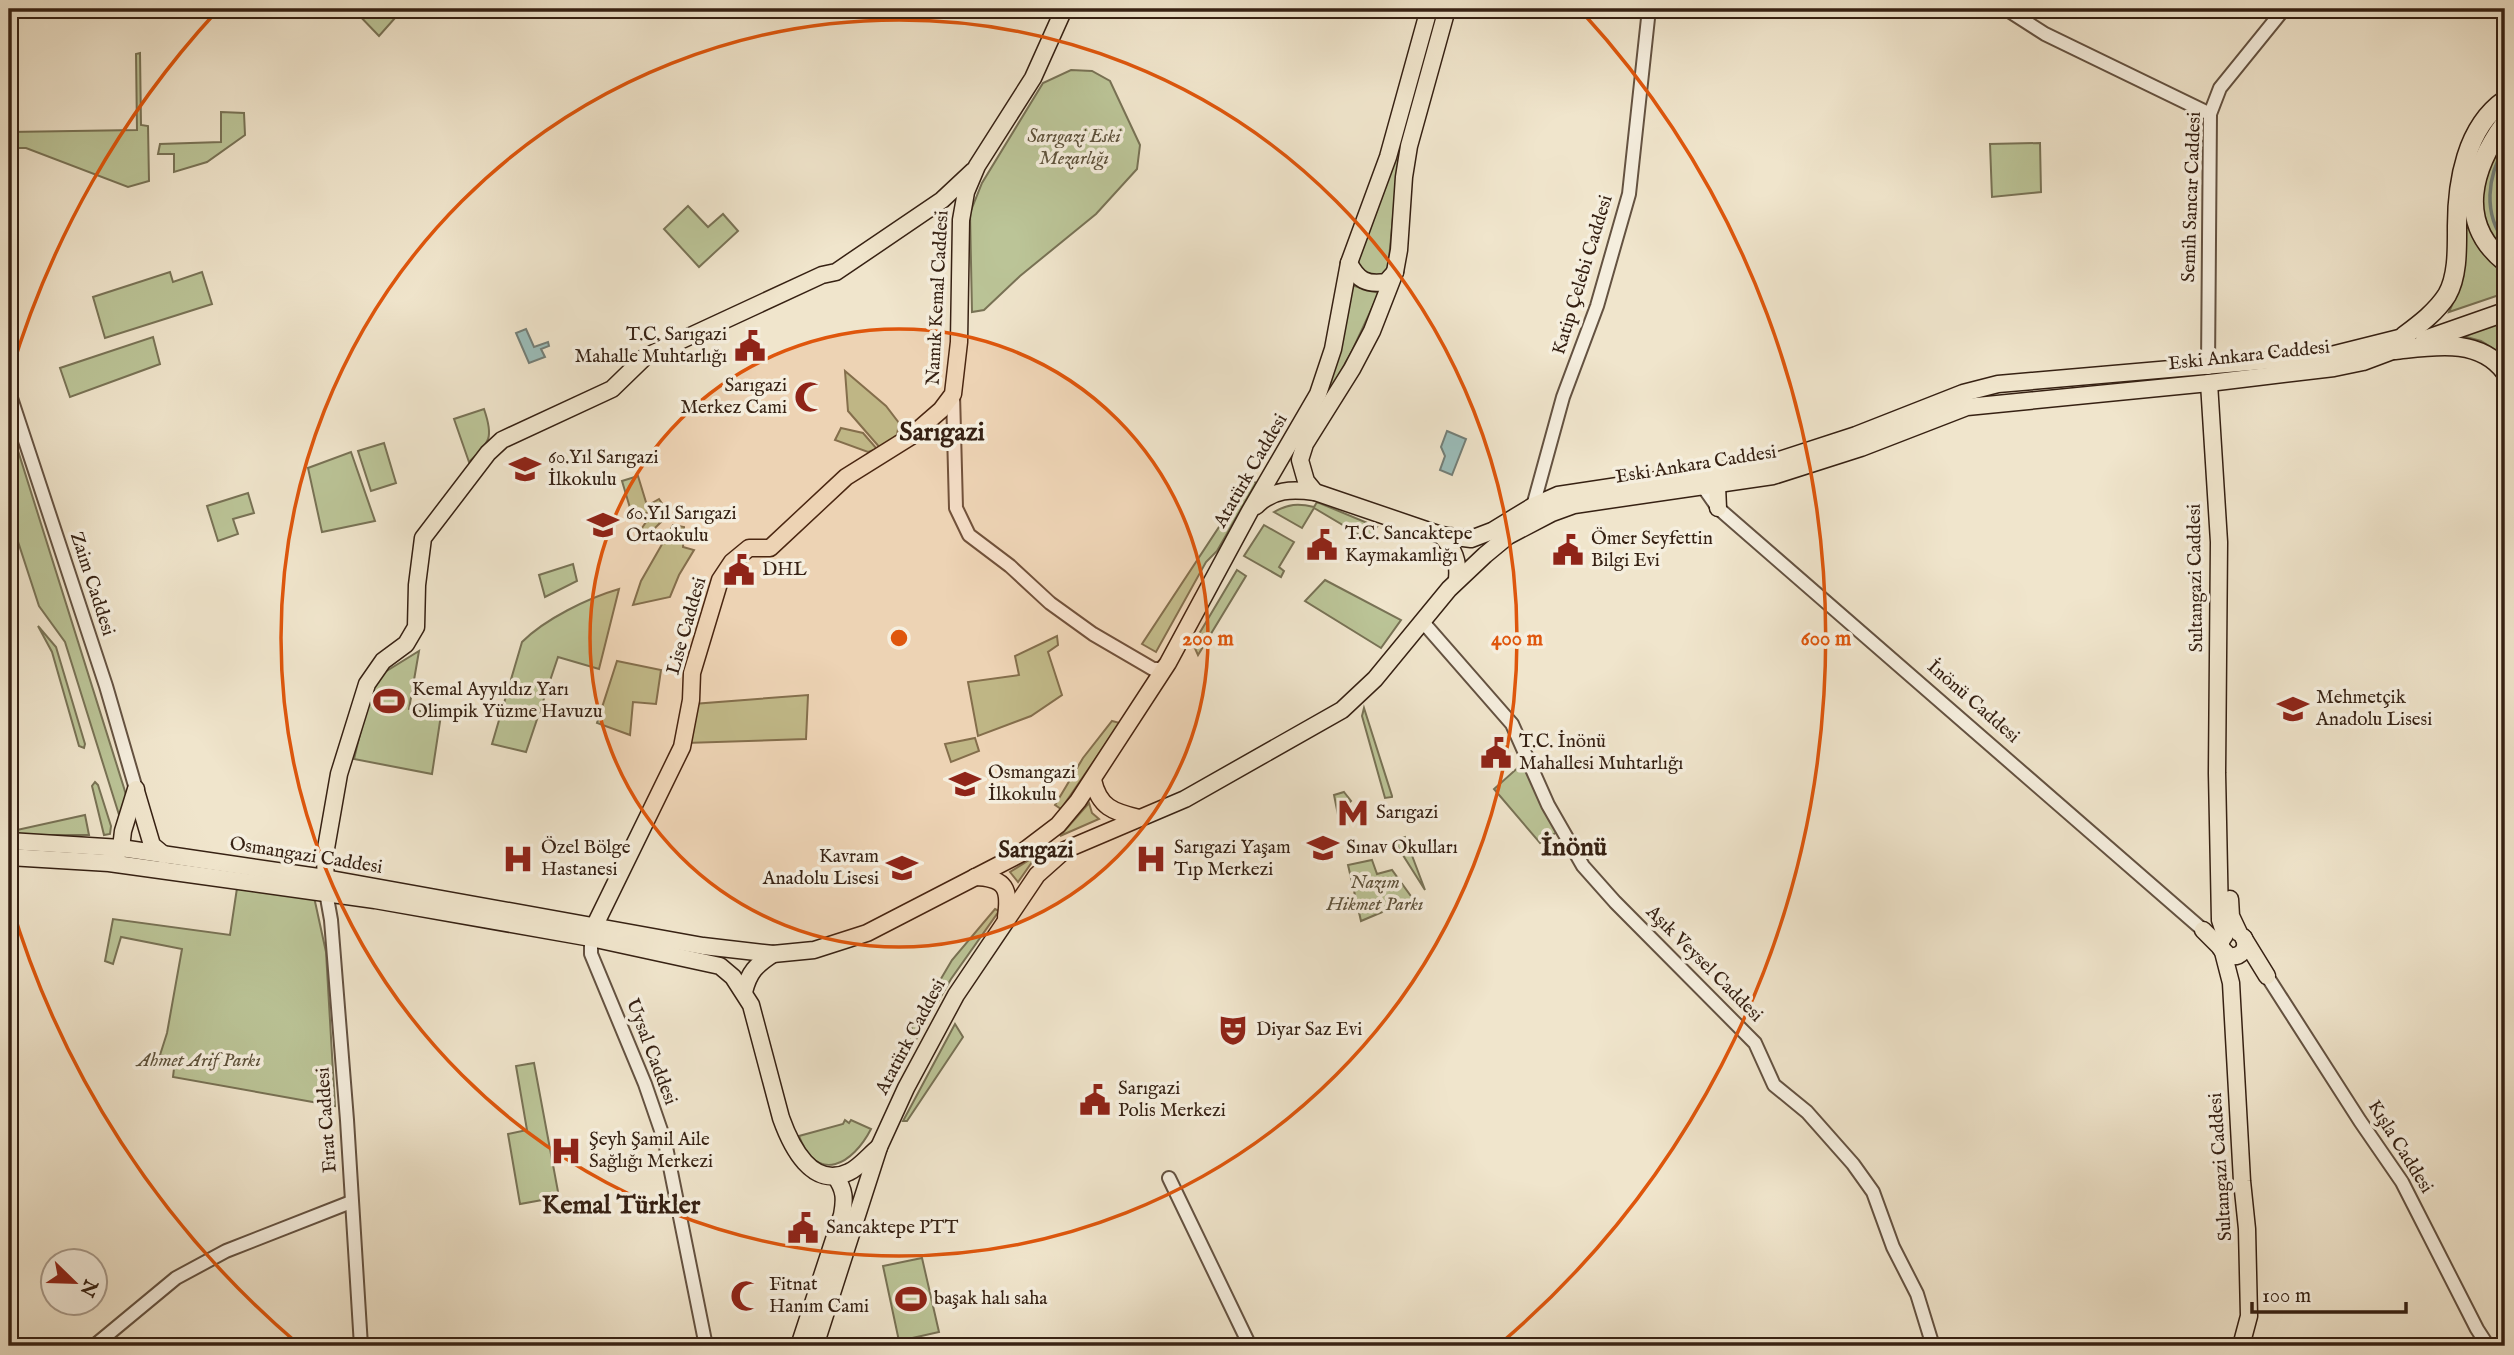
<svg xmlns="http://www.w3.org/2000/svg" width="2514" height="1355" viewBox="0 0 2514 1355" font-family="'IM FELL English',serif">
	<rect width="100%" height="100%" fill="#f0e5cc"/>
	<filter id="stains"><feTurbulence type="fractalNoise" baseFrequency=".00286" numOctaves="4"/><feColorMatrix values="0 0 0 0 .2 0 0 0 0 .09 0 0 0 0 .02 0 0 0 .5 -.17"/></filter>
	<radialGradient id="worn" r=".72"><stop offset=".6" stop-color="#630" stop-opacity="0"/><stop offset="1" stop-color="#630" stop-opacity=".3"/></radialGradient>
	<g fill="#bbc497" stroke="#787255" stroke-width="2">
		<path d="M353 9H403L379 36Z"/>
		<path d="M1435 9H1438L1399 155 1388 269 1383 275H1374L1363 272 1357 261Z"/>
		<path d="M140 53 141 125 148 126 149 181 128 187 26 148H9V132L137 130 136 54Z"/>
		<path d="M1071 70 1092 71 1110 81 1140 145 1137 169 1096 214 1020 276 984 310 972 312 970 213 982 183 1043 83Z"/>
		<path d="M221 112 244 113 245 135 207 162 174 172V154H158L160 144 221 142Z"/>
		<path d="M2505 137V251C2501 246 2494 241 2491 235 2471 203 2489 165 2505 137Z"/>
		<path d="M2040 143 2041 192 1992 197 1990 144Z"/>
		<path d="M688 206 708 227 723 214 738 231 699 267 664 229Z"/>
		<path d="M2466 228H2471L2481 251 2505 268V293L2449 312 2461 285Z"/>
		<path d="M170 272 173 282 202 272 212 304 105 338 93 297Z"/>
		<path d="M1351 285 1379 293 1352 351 1295 454 1292 453Z"/>
		<path d="M2505 318V356L2481 341 2459 335Z"/>
		<path d="M153 337 160 364 70 397 60 368Z"/>
		<path d="M845 371 886 406 899 423 897 435 881 449 848 411Z"/>
		<path d="M484 409C494 438 490 442 469 462L454 419Z"/>
		<path d="M9 422 124 788 127 799 120 818 65 642 39 606 9 514Z"/>
		<path d="M841 428 863 433 877 449 868 452 835 440Z"/>
		<path d="M384 443 396 483 371 491 358 451Z"/>
		<path d="M351 452 375 521 322 532 308 468Z"/>
		<path d="M638 476 649 512 633 518 622 481Z"/>
		<path d="M1252 480 1256 483 1217 551 1206 562 1156 652 1142 644 1219 527 1223 530Z"/>
		<path d="M248 493 254 513 233 519 238 534 218 541 207 506Z"/>
		<path d="M659 499 669 514 643 540 637 535 651 515 652 503Z"/>
		<path d="M1317 502 1377 527 1368 540 1314 508 1302 528 1274 512C1288 504 1298 503 1314 507Z"/>
		<path d="M673 525 684 527 683 547 694 550 679 575 670 597 633 605 641 581Z"/>
		<path d="M1264 525 1294 542 1279 567 1284 571 1281 577 1244 556Z"/>
		<path d="M573 564 577 581 545 597 539 575Z"/>
		<path d="M1237 570 1246 576 1198 655 1193 644Z"/>
		<path d="M1325 580 1401 620 1381 648 1305 601Z"/>
		<path d="M619 589 599 669 558 657 526 752 492 744 522 642C545 619 588 598 619 589Z"/>
		<path d="M38 626 56 647 85 744 84 748 79 746 52 652Z"/>
		<path d="M1057 636 1058 645 1048 652 1062 695 1031 716 978 736 968 682 1019 675 1015 656Z"/>
		<path d="M419 651 409 709 441 715 432 774 354 759 370 692 385 672Z"/>
		<path d="M617 661 661 670 656 704 633 702 630 735 597 723Z"/>
		<path d="M808 695 806 739 686 743 693 704Z"/>
		<path d="M1364 708 1392 796V797L1385 798 1362 716Z"/>
		<path d="M1112 721 1120 723 1061 809 1055 805 1083 758Z"/>
		<path d="M975 738 979 751 951 762 945 744Z"/>
		<path d="M1522 764 1557 832 1540 843 1494 789Z"/>
		<path d="M95 782 98 785 111 826 110 834 104 835 92 786Z"/>
		<path d="M1344 792 1351 801 1338 815 1334 795Z"/>
		<path d="M1089 803 1092 813 1099 819 1060 836Z"/>
		<path d="M85 815 89 835H9V829L17 830Z"/>
		<path d="M1405 837 1425 890 1394 841Z"/>
		<path d="M1037 855 1018 882 1010 872Z"/>
		<path d="M1372 860 1377 874 1392 870 1413 899 1361 921 1348 865Z"/>
		<path d="M237 888 314 897 326 952 335 1106 173 1077 175 1060 160 1055 167 1033 182 949 121 937 113 964 105 961 113 919 230 935Z"/>
		<path d="M995 909 999 911 951 979 907 1055 902 1050 903 1043 952 960Z"/>
		<path d="M955 1024 963 1037 907 1121H903Z"/>
		<path d="M534 1063 559 1197 520 1204 508 1134 527 1130 516 1066Z"/>
		<path d="M845 1120 849 1123 851 1120 871 1129C853 1164 818 1185 799 1136L843 1124Z"/>
		<path d="M922 1258 939 1332 899 1341 883 1266Z"/>
	</g>
	<g fill="#9bbebb" stroke="#737f78" stroke-width="2">
		<path d="M526 329 534 347 548 342 549 346 541 349 545 357 529 363 516 333Z"/>
		<path d="M1447 431 1466 439 1452 475 1440 470 1445 456 1441 447Z"/>
	</g>
	<g fill="none" stroke-linecap="round" stroke-linejoin="round">
		<path stroke="#737f78" stroke-width="3.5" d="M2505 147C2487 176 2483 214 2505 242"/>
		<defs>
			<g id="minor">
				<path d="M2006 9 2045 34 2210 114"/>
				<path d="M2208 368 2210 114 2220 88 2284 9"/>
				<path d="M9 392 106 686 136 789"/>
				<path d="M953 394 956 508 969 535 1010 566 1050 603 1093 634 1153 669H1160L1168 663"/>
				<path d="M1704 488 1718 508 2203 930"/>
				<path d="M1533 506 1563 397 1597 306 1629 194 1649 9"/>
				<path d="M1422 621 1512 724 1548 805 1583 866 1615 902 1755 1043 1774 1085 1807 1112 1853 1164 1873 1192 1893 1247 1917 1294 1933 1346"/>
				<path d="M326 892 331 920 347 1120 361 1346"/>
				<path d="M591 938V954L645 1084 665 1142 706 1346"/>
				<path d="M2267 976 2360 1121 2402 1182 2477 1329 2488 1346"/>
				<path d="M1169 1178 1250 1346"/>
				<path d="M94 1346 176 1278 226 1251 351 1202"/>
			</g>
			<g id="major">
				<path d="M1447 9 1409 146 1404 177 1399 250 1395 272 1372 331 1352 369 1305 444 1300 460 1306 481 1315 492 1441 535 1471 539 1492 531 1533 506 1558 495 1770 463 1856 435 1963 393 1998 384 2331 355 2403 337"/>
				<path d="M1349 263C1358 280 1366 285 1386 282L1395 272"/>
				<path d="M2209 383 2219 542 2217 773 2220 920 2225 935 2221 941V949"/>
				<path d="M1256 506C1273 489 1292 489 1315 492"/>
				<path d="M1718 508 1717 486 1721 479"/>
				<path d="M1441 535C1454 550 1459 560 1457 580"/>
				<path d="M1093 780C1099 807 1113 812 1139 818"/>
				<path d="M136 791 152 845 164 855"/>
				<path d="M9 841 121 848 325 878 703 946 773 954 814 950 867 933 1020 854 1058 825 1078 801 1168 663 1250 511 1318 394 1333 349 1349 263 1388 157 1429 9"/>
				<path d="M115 856 121 848 123 831 136 789"/>
				<path d="M9 857 109 863 375 900 591 938 720 966 733 977 751 1005 781 1118C791 1146 812 1190 849 1172 860 1167 870 1154 879 1147"/>
				<path d="M975 877C1006 878 1010 889 1006 917"/>
				<path d="M326 892 325 854 339 774 367 684 383 661 406 644 416 627 417 585 423 538 488 453 502 440 612 389 645 357 822 275 836 272 942 200 973 171"/>
				<path d="M2230 899 2231 916 2239 933"/>
				<path d="M2203 930 2229 956C2241 958 2248 949 2244 938"/>
				<path d="M2243 937 2267 976"/>
				<path d="M591 938 595 925 682 747 691 700 692 673 720 580 732 562 749 548H770L846 477 910 437 941 410 953 394 959 342 961 220 966 192 977 166 1033 78 1064 9"/>
				<path d="M2223 952 2231 983 2242 1181 2247 1229 2249 1316 2241 1346"/>
				<path d="M744 992C749 972 756 965 773 954"/>
				<path d="M799 1346 842 1215C845 1199 845 1190 835 1176"/>
				<path d="M815 1346 879 1147 906 1088 956 995 1037 875 1065 850 1185 799 1342 710 1375 679 1449 589 1485 555 1508 536 1552 513 1574 505 1773 476 1861 448 1967 407 2209 383 2334 368 2363 362 2395 350"/>
			</g>
			<g id="highway">
				<path d="M2505 123C2473 167 2455 222 2505 262"/>
				<path d="M2404 336C2420 324 2436 312 2447 295 2458 276 2457 248 2457 226 2457 182 2466 127 2505 100"/>
				<path d="M2425 340 2505 312"/>
				<path d="M2395 350C2433 346 2479 337 2505 372"/>
			</g>
		</defs>
		<use href="#minor" stroke="#645241" stroke-width="16"/>
		<use href="#major" stroke="#362113" stroke-width="19"/>
		<use href="#highway" stroke="#362113" stroke-width="21"/>
		<use href="#minor" stroke="#f5eede" stroke-width="12"/>
		<use href="#major" stroke="#f0e5cc" stroke-width="16"/>
		<use href="#highway" stroke="#f0e5cc" stroke-width="18"/>
	</g>
	<circle cx="899" cy="638" r="309" fill="#df560c" fill-opacity=".12"/>
	<g fill="none" stroke="#df560c" stroke-width="3.5">
		<circle cx="899" cy="638" r="309"/>
		<circle cx="899" cy="638" r="618"/>
		<path d="M297 1343A927 927 0 0 1 10 901M10 375A927 927 0 0 1 216 12M1582 12A927 927 0 0 1 1501 1343"/>
	</g>
	<defs>
		<symbol id="civic-bare" viewBox="-9 -9 18 18"><path d="M-.6-6.5H3V-4.5H.6V-3L4-1V1h2V6H-6V1h2V-1L-.6-3ZM-1.2 2.5V6h2.4V2.5Z" fill="#8f2418" stroke="#f5eede" stroke-width="2.5" paint-order="stroke"/></symbol>
		<symbol id="mosque-bare" viewBox="-9 -9 18 18"><path d="M3.5-4.9A6 6 0 1 0 3.5 4.9A5 5 0 1 1 3.5-4.9Z" fill="#8f2418" stroke="#f5eede" stroke-width="2.5" paint-order="stroke"/></symbol>
		<symbol id="school-bare" viewBox="-9 -9 18 18"><path d="M0-5L7-2L0 1L-7-2ZM-4 1L0 2.5L4 1V4Q0 6-4 4Z" fill="#8f2418" stroke="#f5eede" stroke-width="2.5" paint-order="stroke"/></symbol>
		<symbol id="stadium-bare" viewBox="-9 -9 18 18"><path d="M0-5a6.5 5 0 1 0 0 10a6.5 5 0 1 0 0-10ZM-3.5-1.8h7v3.6h-7Z" fill="#8f2418" stroke="#f5eede" stroke-width="2.5" paint-order="stroke"/></symbol>
		<symbol id="metro-bare" viewBox="-9 -9 18 18"><path d="M-5.5 5V-5H-3L0 0L3-5H5.5V5H3V-.5L0 4L-3-.5V5Z" fill="#8f2418" stroke="#f5eede" stroke-width="2.5" paint-order="stroke"/></symbol>
		<symbol id="hospital-bare" viewBox="-9 -9 18 18"><path d="M-5-5h3v3.5h4V-5h3V5h-3V1.5h-4V5h-3Z" fill="#8f2418" stroke="#f5eede" stroke-width="2.5" paint-order="stroke"/></symbol>
		<symbol id="theatre-bare" viewBox="-9 -9 18 18"><path d="M-5-5.5Q0-4 5-5.5V0Q5 5 0 6Q-5 5-5 0ZM-3.3-2.5H-1v1.5H-3.3ZM1-2.5H3.3v1.5H1ZM-2.8 1Q0 5.5 2.8 1Z" fill="#8f2418" stroke="#f5eede" stroke-width="2.5" paint-order="stroke"/></symbol>
	</defs>
	<g fill-rule="evenodd">
		<use href="#civic-bare" x="728" y="324" width="44" height="44"/>
		<use href="#mosque-bare" x="788" y="375" width="44" height="44"/>
		<use href="#school-bare" x="503" y="447" width="44" height="44"/>
		<use href="#school-bare" x="581" y="503" width="44" height="44"/>
		<use href="#civic-bare" x="1300" y="523" width="44" height="44"/>
		<use href="#civic-bare" x="1546" y="528" width="44" height="44"/>
		<use href="#civic-bare" x="717" y="548" width="44" height="44"/>
		<use href="#stadium-bare" x="367" y="679" width="44" height="44"/>
		<use href="#school-bare" x="2271" y="687" width="44" height="44"/>
		<use href="#civic-bare" x="1474" y="731" width="44" height="44"/>
		<use href="#school-bare" x="943" y="762" width="44" height="44"/>
		<use href="#metro-bare" x="1331" y="791" width="44" height="44"/>
		<use href="#school-bare" x="1301" y="826" width="44" height="44"/>
		<use href="#hospital-bare" x="496" y="837" width="44" height="44"/>
		<use href="#hospital-bare" x="1129" y="837" width="44" height="44"/>
		<use href="#school-bare" x="880" y="846" width="44" height="44"/>
		<use href="#theatre-bare" x="1211" y="1008" width="44" height="44"/>
		<use href="#civic-bare" x="1073" y="1078" width="44" height="44"/>
		<use href="#hospital-bare" x="544" y="1129" width="44" height="44"/>
		<use href="#civic-bare" x="781" y="1206" width="44" height="44"/>
		<use href="#mosque-bare" x="724" y="1274" width="44" height="44"/>
		<use href="#stadium-bare" x="889" y="1277" width="44" height="44"/>
	</g>
	<g text-anchor="middle" dominant-baseline="central" stroke-width="7" stroke-linejoin="round" paint-order="stroke">
		<g font-size="19" font-style="italic" fill="#5e523b" stroke="#f5eede">
			<text x="1074" y="137">Sarıgazi Eski<tspan x="1074" dy="22">Mezarlığı</tspan></text>
			<text x="1375" y="883">Nazım<tspan x="1375" dy="22">Hikmet Parkı</tspan></text>
			<text x="199" y="1061">Ahmet Arif Parkı</text>
		</g>
		<g font-size="19" fill="#362113" stroke="#f5eede">
			<text transform="translate(2192 197) rotate(-88)">Semih Sancar Caddesi</text>
			<text transform="translate(1583 275) rotate(-73)">Katip Çelebi Caddesi</text>
			<text transform="translate(938 298) rotate(-87)">Namık Kemal Caddesi</text>
			<text transform="translate(2249 356) rotate(-6)">Eski Ankara Caddesi</text>
			<text transform="translate(1696 465) rotate(-9)">Eski Ankara Caddesi</text>
			<text transform="translate(1251 471) rotate(-60)">Atatürk Caddesi</text>
			<text transform="translate(2196 578) rotate(-91)">Sultangazi Caddesi</text>
			<text transform="translate(92 584) rotate(72)">Zaim Caddesi</text>
			<text transform="translate(687 626) rotate(-74)">Lise Caddesi</text>
			<text transform="translate(1973 702) rotate(41)">İnönü Caddesi</text>
			<text transform="translate(306 856) rotate(9)">Osmangazi Caddesi</text>
			<text transform="translate(1704 964) rotate(45)">Aşık Veysel Caddesi</text>
			<text transform="translate(911 1037) rotate(-62)">Atatürk Caddesi</text>
			<text transform="translate(651 1052) rotate(69)">Uysal Caddesi</text>
			<text transform="translate(327 1120) rotate(-94)">Fırat Caddesi</text>
			<text transform="translate(2400 1147) rotate(58)">Kışla Caddesi</text>
			<text transform="translate(2221 1167) rotate(-94)">Sultangazi Caddesi</text>
		</g>
		<g font-size="19" fill="#362113" stroke="#f5eede" text-anchor="start">
			<text x="727" y="335" text-anchor="end">T.C. Sarıgazi<tspan x="727" dy="22">Mahalle Muhtarlığı</tspan></text>
			<text x="787" y="386" text-anchor="end">Sarıgazi<tspan x="787" dy="22">Merkez Cami</tspan></text>
			<text x="548" y="458">60.Yıl Sarıgazi<tspan x="548" dy="22">İlkokulu</tspan></text>
			<text x="626" y="514">60.Yıl Sarıgazi<tspan x="626" dy="22">Ortaokulu</tspan></text>
			<text x="1345" y="534">T.C. Sancaktepe<tspan x="1345" dy="22">Kaymakamlığı</tspan></text>
			<text x="1591" y="539">Ömer Seyfettin<tspan x="1591" dy="22">Bilgi Evi</tspan></text>
			<text x="762" y="570">DHL</text>
			<text x="412" y="690">Kemal Ayyıldız Yarı<tspan x="412" dy="22">Olimpik Yüzme Havuzu</tspan></text>
			<text x="2316" y="698">Mehmetçik<tspan x="2316" dy="22">Anadolu Lisesi</tspan></text>
			<text x="1519" y="742">T.C. İnönü<tspan x="1519" dy="22">Mahallesi Muhtarlığı</tspan></text>
			<text x="988" y="773">Osmangazi<tspan x="988" dy="22">İlkokulu</tspan></text>
			<text x="1376" y="813">Sarıgazi</text>
			<text x="541" y="848">Özel Bölge<tspan x="541" dy="22">Hastanesi</tspan></text>
			<text x="1174" y="848">Sarıgazi Yaşam<tspan x="1174" dy="22">Tıp Merkezi</tspan></text>
			<text x="1346" y="848">Sınav Okulları</text>
			<text x="879" y="857" text-anchor="end">Kavram<tspan x="879" dy="22">Anadolu Lisesi</tspan></text>
			<text x="1256" y="1030">Diyar Saz Evi</text>
			<text x="1118" y="1089">Sarıgazi<tspan x="1118" dy="22">Polis Merkezi</tspan></text>
			<text x="589" y="1140">Şeyh Şamil Aile<tspan x="589" dy="22">Sağlığı Merkezi</tspan></text>
			<text x="826" y="1228">Sancaktepe PTT</text>
			<text x="769" y="1285">Fitnat<tspan x="769" dy="22">Hanım Cami</tspan></text>
			<text x="934" y="1299">başak halı saha</text>
		</g>
		<g font-size="23" font-weight="bold" fill="#362113" stroke="#f5eede">
			<text x="1036" y="850">Sarıgazi</text>
		</g>
		<g font-size="26" font-weight="bold" fill="#362113" stroke="#f5eede">
			<text x="942" y="432">Sarıgazi</text>
			<text x="1574" y="847">İnönü</text>
			<text x="621" y="1205">Kemal Türkler</text>
		</g>
	</g>
	<circle cx="899" cy="638" r="10" fill="#df560c" stroke="#f5eede" stroke-width="3.5"/>
	<g font-size="21" text-anchor="middle" font-weight="bold" fill="#df560c" stroke="#f5eede" stroke-width="7" stroke-linejoin="round" paint-order="stroke">
		<text x="1208" y="645">200 m</text>
		<text x="1517" y="645">400 m</text>
		<text x="1826" y="645">600 m</text>
	</g>
	<rect width="2514" height="1355" fill="none" stroke="#f0e5cc" stroke-width="35"/>
	<rect x="10" y="10" width="2493" height="1334" fill="none" stroke="#362113" stroke-width="3.5"/>
	<rect x="18" y="18" width="2479" height="1320" fill="none" stroke="#362113" stroke-width="2"/>
	<g transform="translate(74 1282) rotate(113)"><circle r="33" fill="#f5eede" stroke="#a99c8d" stroke-width="2"/>
	<path d="M0-5L12 26L0 18L-12 26Z" fill="#8f2418"/>
	<text y="-10" font-size="19" font-weight="bold" text-anchor="middle" fill="#362113">N</text>
	</g>
	<path d="M2252 1302v10h154v-10" fill="none" stroke="#362113" stroke-width="3.5"/>
	<text x="2262" y="1302" font-size="21" fill="#362113" stroke="#f5eede" stroke-width="5" paint-order="stroke">100 m</text>
	<rect width="100%" height="100%" filter="url(#stains)"/>
	<rect width="100%" height="100%" fill="url(#worn)"/>
</svg>
